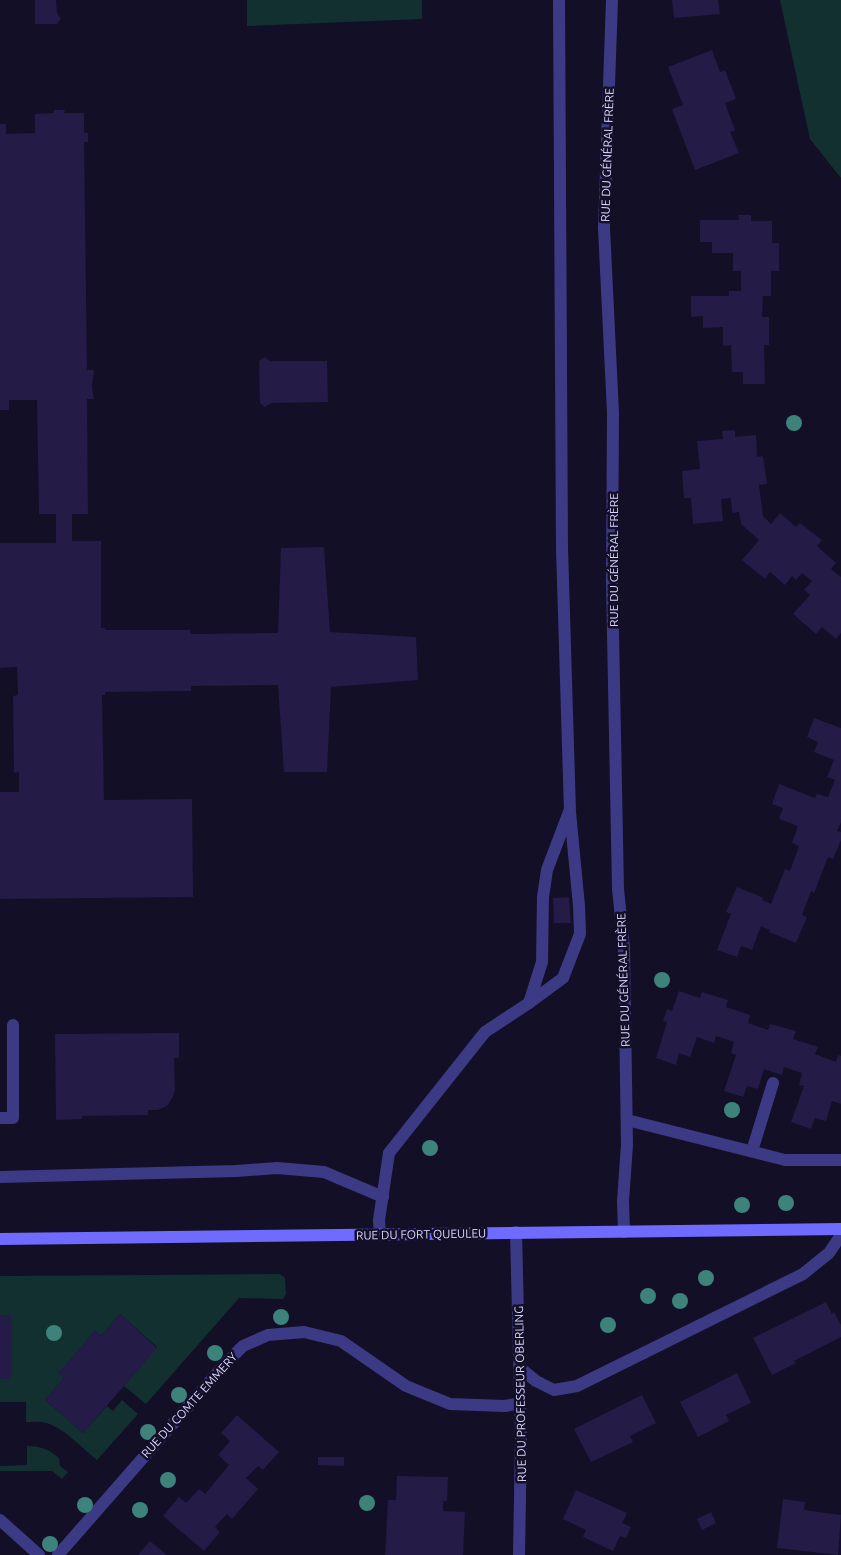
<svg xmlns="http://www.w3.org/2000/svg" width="841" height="1555" viewBox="0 0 841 1555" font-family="Ubuntu,sans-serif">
	<rect width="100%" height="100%" fill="#130f26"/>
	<g fill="#12302f">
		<path d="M247 0H422V19L247 26Z"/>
		<path d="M780 0H841V178L810 139Z"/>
		<path d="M280 1274 285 1278 286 1294 283 1299 239 1298 146 1404 124 1386 157 1347 120 1314 101 1336 95 1331 59 1373 64 1378 45 1400 83 1433 107 1406 113 1411 122 1400 138 1414 97 1460C83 1449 63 1427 46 1423 40 1421 33 1422 26 1422V1402H0V1379L11 1378V1315H0V1276Z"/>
		<path d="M27 1446C41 1446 48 1449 59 1458L60 1466 68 1472 62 1479 52 1471H0V1466L27 1465Z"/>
	</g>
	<g fill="#241b47">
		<path d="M35 0H56L57 13 61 19 57 24H35Z"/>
		<path d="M672 0H718L720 14 674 18Z"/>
		<path d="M712 50 720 72 725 70 736 99 725 103 735 130 730 132 739 153 695 170 672 109 683 105 668 67Z"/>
		<path d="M54 110H65L64 113H84V133H88V142H84L87 370H94L92 387 94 399H87L88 514H72V541H101V628H105V630H190L191 634 278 633 281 548 324 547 330 632 416 637 418 680 331 687 327 772H284L278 685 191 686V691L105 692V695H102L104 800 192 799 193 897 0 899V792H19V772L14 773 13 696 18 695 17 667 0 668V543H56V514H39L37 400H9V410H0V124H6V134L35 133V114L54 113Z"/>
		<path d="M738 215H751V221H772V243H779V271H771V296H763L762 317H769V345H764L765 384H743V372H732L731 345 723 346V327L703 328V316L691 317V296H729V291H741V271H733V253H712V242H700V220H739Z"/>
		<path d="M265 357 270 361H327L328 402 271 403 265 407 260 403 259 361Z"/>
		<path d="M735 430V437L756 435 757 457 763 456 767 484 759 485 763 516 771 524 780 513 796 527 800 523 822 540 817 546 836 563 831 569 841 577V633L836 639 822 627 816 634 793 614 810 595 804 590 812 581 802 573 796 580 792 576 785 585 770 572 765 579 742 560 759 540 741 524 739 512 732 513 731 498 721 499 723 521 693 524 691 498H684L682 471 700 469 697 441 723 439 722 431Z"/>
		<path d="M814 718 841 728V822L837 831 841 832V840L833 859 828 857 814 893 811 891 802 915 807 917 796 943 769 932 770 930 761 926 752 950 741 946 737 957 717 950 731 914 726 912 737 887 764 898 762 900 771 904 785 869 790 871 799 846 792 843 798 826 779 819 783 808 772 804 779 784 815 798 817 794 828 797 835 780 827 777 834 760 814 752 818 742 807 737Z"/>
		<path d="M569 897 571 923H554L553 898Z"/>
		<path d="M679 991 700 998 702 992 728 1000 726 1007 750 1015 748 1023 768 1030 770 1024 796 1031 793 1039 818 1047 815 1054 836 1062 838 1055 841 1056V1104L832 1101 826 1121 815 1118 811 1129 791 1122 804 1086 799 1085 802 1073 784 1067 782 1075 764 1069 758 1089 747 1086 743 1097 724 1091 736 1055 731 1053 734 1042 716 1036 714 1043 697 1037 690 1057 679 1053 676 1065 656 1058 667 1022 663 1021 667 1009 672 1011Z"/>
		<path d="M179 1033V1058H174L175 1090 173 1097 167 1106 158 1110H148V1115L82 1116V1119L56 1120 55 1034Z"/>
		<path d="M826 1302 832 1314 834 1312 841 1325V1337L794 1361 796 1363 772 1375 753 1338Z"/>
		<path d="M120 1314 157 1348 83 1433 45 1400 64 1378 58 1373 95 1331 101 1336Z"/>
		<rect x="0" y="1315" width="11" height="64"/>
		<path d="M737 1373 751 1403 726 1415 729 1421 698 1437 680 1402Z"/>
		<path d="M642 1395 656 1423 630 1436 633 1442 591 1462 574 1429Z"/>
		<path d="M237 1415 279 1452 263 1470 258 1466 246 1478 258 1489 232 1519 227 1514 215 1527 220 1532 204 1551 163 1516 179 1497 186 1503 199 1489 205 1494 229 1465 218 1455 230 1441 221 1433Z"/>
		<path d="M318 1457H344V1466L318 1465Z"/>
		<path d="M397 1476 448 1477 447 1501H443V1511L465 1512 463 1555H385L388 1500H396Z"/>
		<path d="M576 1490 627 1513 622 1523 631 1527 626 1538 620 1536 613 1551 583 1537 586 1530 563 1519Z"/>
		<path d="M783 1499 805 1502 804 1510 841 1515 838 1555 777 1548Z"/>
		<path d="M711 1512 716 1523 702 1530 697 1519Z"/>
		<path d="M150 1541 167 1555H138Z"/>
	</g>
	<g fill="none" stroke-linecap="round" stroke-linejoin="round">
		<g stroke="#3d3a85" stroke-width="12">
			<path d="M529 1003 542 962 543 897 547 870 569 812"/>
			<path d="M752 1151 773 1083"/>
			<path d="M0 1177 236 1171 277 1168 324 1172 383 1197"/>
			<path d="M380 1235 379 1220 389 1153 485 1032 529 1003 563 978 580 934 579 906 570 812 562 548 559 0"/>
			<path d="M0 1520 39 1555"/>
		</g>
		<g stroke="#3d3a85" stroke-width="12">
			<path d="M612 0 604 228 613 413 612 582 618 889 624 948 627 1145 623 1201 624 1232"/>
			<path d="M0 1118H13V1025"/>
			<path d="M627 1120 785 1160H841"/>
			<path d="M516 1232 521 1438 519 1555"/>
			<path d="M520 1368 536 1381 554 1390 577 1386 803 1274 829 1253 841 1235"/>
			<path d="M58 1555 227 1362 243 1346 268 1335 304 1332 341 1341 406 1386 450 1404 505 1406 521 1403"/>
		</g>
		<path stroke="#6f6bff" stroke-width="12" d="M0 1239 841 1229"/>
	</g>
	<g fill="#3d827b">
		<circle cx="794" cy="423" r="8"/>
		<circle cx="662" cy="980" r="8"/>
		<circle cx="732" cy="1110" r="8"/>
		<circle cx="430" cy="1148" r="8"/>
		<circle cx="786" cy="1203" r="8"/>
		<circle cx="742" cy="1205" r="8"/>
		<circle cx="706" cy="1278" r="8"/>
		<circle cx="648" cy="1296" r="8"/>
		<circle cx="680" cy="1301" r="8"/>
		<circle cx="281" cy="1317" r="8"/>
		<circle cx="608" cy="1325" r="8"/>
		<circle cx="54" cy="1333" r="8"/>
		<circle cx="215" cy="1353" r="8"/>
		<circle cx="179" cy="1395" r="8"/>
		<circle cx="148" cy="1432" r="8"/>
		<circle cx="168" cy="1480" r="8"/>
		<circle cx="367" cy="1503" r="8"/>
		<circle cx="85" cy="1505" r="8"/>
		<circle cx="140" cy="1510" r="8"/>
		<circle cx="50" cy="1544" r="8"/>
	</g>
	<g text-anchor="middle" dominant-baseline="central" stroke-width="5" stroke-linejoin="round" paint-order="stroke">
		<g font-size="12" fill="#d9d4ff" stroke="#130f26">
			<text transform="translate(607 155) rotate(-88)">RUE DU GÉNÉRAL FRÈRE</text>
			<text transform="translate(613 560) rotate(-90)">RUE DU GÉNÉRAL FRÈRE</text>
			<text transform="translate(623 980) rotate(-92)">RUE DU GÉNÉRAL FRÈRE</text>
			<text transform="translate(421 1234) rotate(-1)">RUE DU FORT QUEULEU</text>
			<text transform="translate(520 1394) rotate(-91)">RUE DU PROFESSEUR OBERLING</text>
			<text transform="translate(189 1405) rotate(-48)">RUE DU COMTE EMMERY</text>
		</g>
	</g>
</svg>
